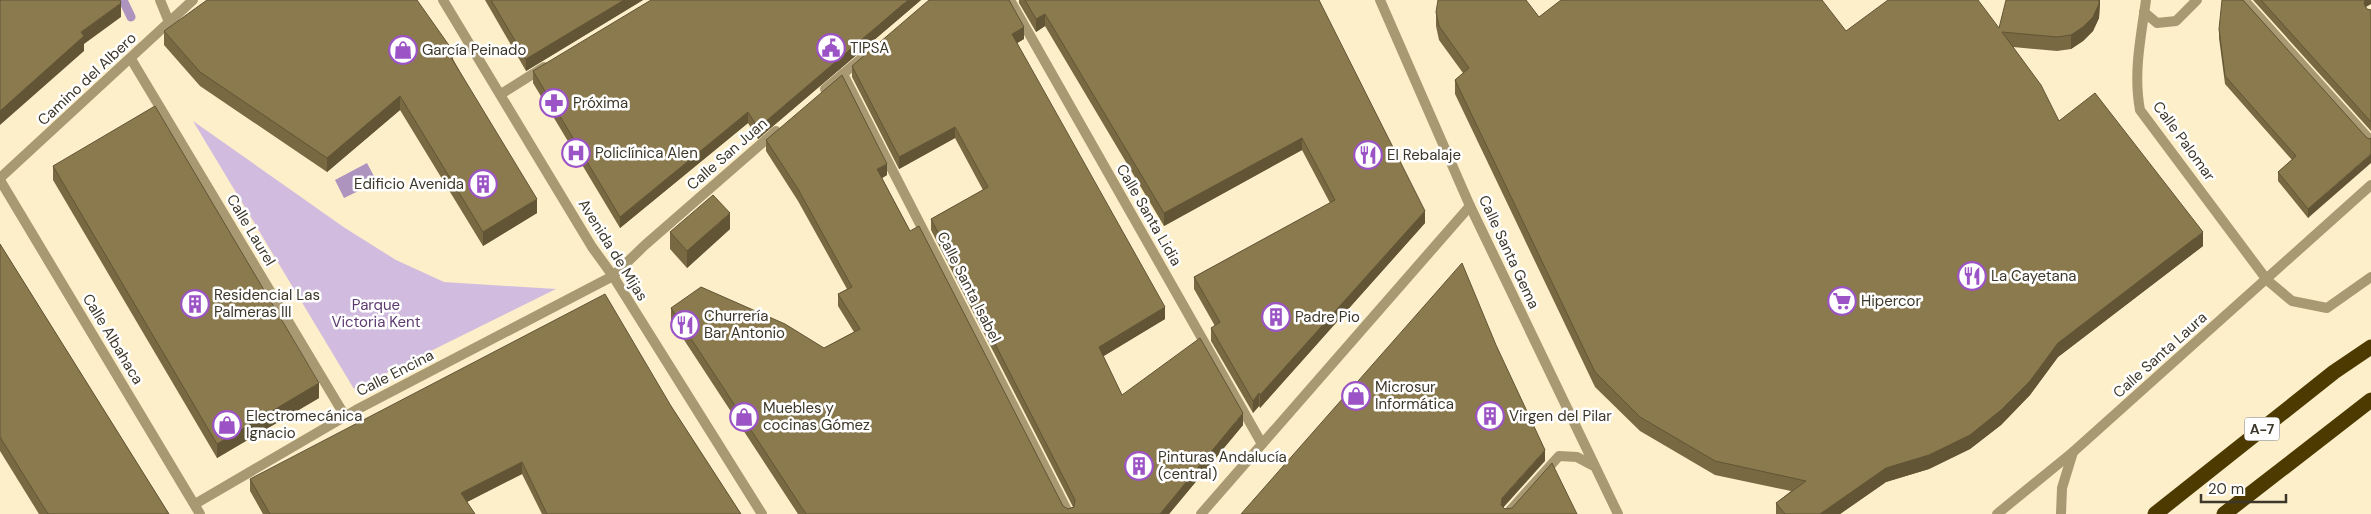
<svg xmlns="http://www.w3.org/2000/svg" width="2371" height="514" viewBox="0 0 2371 514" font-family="'DM Sans',sans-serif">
	<rect width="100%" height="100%" fill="#fdefca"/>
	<path fill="#d1bcdf" d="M193 121 345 228 396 260 444 282 556 289 354 389Z"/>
	<path fill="#ad94be" d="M367 163 377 182 344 198 335 180Z"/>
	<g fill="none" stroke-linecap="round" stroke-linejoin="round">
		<path stroke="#ad94be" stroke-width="9" d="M123 0 131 17"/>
		<g stroke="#a89972" stroke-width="10">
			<path d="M160 0 169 22"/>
			<path d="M443 0 592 247 613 276 762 514"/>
			<path d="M1010 0 1262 444"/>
			<path d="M1380 0 1470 206 1618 514"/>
			<path d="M2146 0C2141 37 2133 73 2140 110L2267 280 2292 301 2327 308 2371 277"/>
			<path d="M2244 0 2371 141"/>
			<path d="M2144 12 2157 23 2176 21 2197 0"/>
			<path d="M131 59 345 416"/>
			<path d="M843 74 1069 514"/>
			<path d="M825 89 862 58"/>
			<path d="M501 94 544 67"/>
			<path d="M0 178 193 0"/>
			<path d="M0 180 200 514"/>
			<path d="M195 504 356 410 613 276 645 245 776 131"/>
			<path d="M1201 514 1470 206"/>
			<path d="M1507 514 1559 456 1577 457 1592 465"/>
			<path d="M1997 514 2073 452 2371 185"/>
			<path d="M2061 514 2062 488 2073 452"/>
		</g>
		<g stroke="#4c3a00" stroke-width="15">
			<path d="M2155 514 2334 372 2371 347"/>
			<path d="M2224 514 2371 400"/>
		</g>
	</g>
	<g fill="#786942">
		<path d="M485 0H643L526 71Z"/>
		<path d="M921 0 758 139 748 123 620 228 533 83V71Z"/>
		<path d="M1019 0H1319L1425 223 1260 408 1259 406 1253 413 1211 341V328L1215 326 1194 289V277L1330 203 1302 150 1164 226 1045 26 1036 32 1019 3Z"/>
		<path d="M2100 0 2099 18 2093 31 2083 41 2071 49 2057 51 2013 47 2059 121 2203 246 2058 357 2030 395 2001 425 1970 449 1929 469 1886 482 1840 514H1776V503L1791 491 1715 475 1640 431 1595 387 1455 94V80L1463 73 1439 40 1436 26V12L1846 31 1999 28Z"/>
		<path d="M2253 0H2371V4L2366 7 2367 9 2371 10V131Z"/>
		<path d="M2219 29 2366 137 2308 218 2278 181V172L2292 160 2225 84 2219 38Z"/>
		<path d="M164 31 453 59 537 213 483 246 400 110 327 172 200 86 164 45Z"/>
		<path d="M1024 39 1017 43 1165 319 1103 356 1122 395 1243 425 1169 514H798L671 320V308L824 348 854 332 838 306V294L847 289 798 201 766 151V140L887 175 882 178 910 231 1063 506 1068 509 1073 507 931 230V219L983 190 955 138 899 169 852 77V66Z"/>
		<path d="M53 166 319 398 217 458 53 180Z"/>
		<path d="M730 229 687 268 670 249V232Z"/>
		<path d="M0 244 169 514H39L0 451Z"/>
		<path d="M671 406 741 514H542L522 474 467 502 475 514H263L250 491V479Z"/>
	</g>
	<g fill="#615536">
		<path d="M624 0H643L526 71V59Z"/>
		<path d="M908 0H921L758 139V128Z"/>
		<path d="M2099 0H2100V4L2099 18 2093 31 2083 41 2071 49V35Z"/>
		<path d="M2365 0H2371V4L2365 7 2364 4Z"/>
		<path d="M121 3V17L84 44V51L0 125V111L81 32Z"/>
		<path d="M1045 14V26L1036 32V19Z"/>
		<path d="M1024 27V39L1012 46V34Z"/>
		<path d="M453 51V65L449 54Z"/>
		<path d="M400 96V110L327 172V158Z"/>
		<path d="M748 112V123L620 228V217Z"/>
		<path d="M955 127V138L899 169V157Z"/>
		<path d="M1302 138V150L1164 226V213Z"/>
		<path d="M2371 154V163L2308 218V209Z"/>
		<path d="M887 164V175L877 181V169Z"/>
		<path d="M537 199V213L483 246V232Z"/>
		<path d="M1425 211V223L1260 408V395Z"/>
		<path d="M730 213V229L687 268V251Z"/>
		<path d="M2203 232V246L2058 357 2030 395 2001 425 1970 449 1929 469 1886 482 1840 514H1820L2058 343Z"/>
		<path d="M1165 307V319L1099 359V347Z"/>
		<path d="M319 383V398L217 458V444Z"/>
		<path d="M1259 393V406L1253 413V401Z"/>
		<path d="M1243 413V425L1169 514H1160Z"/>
		<path d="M1545 450V461L1502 509 1501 505 1502 498Z"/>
		<path d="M522 462V474L461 505V493Z"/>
	</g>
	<g fill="#8b7a4d" stroke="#615536">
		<path d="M0 0H120L121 3 81 32 84 36 0 111Z"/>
		<path d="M207 0H417L453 51 449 54 537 199 483 232 400 96 327 158 200 72 164 31Z"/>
		<path d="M491 0H624L526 59Z"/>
		<path d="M651 0H908L758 128 748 112 620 217 533 71Z"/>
		<path d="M929 0H1009L1024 27 1012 34 1165 307 1099 347 1122 395 1200 338 1243 413 1160 514H806L671 308 701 287 785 324 824 348 860 329 838 294 852 287 798 189 766 140 842 75 887 164 877 169 910 231 919 226 1063 506 1068 509 1074 507 1075 500 931 219 988 187 955 127 899 157 852 66Z"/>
		<path d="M1025 0H1319L1425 211 1260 395 1259 393 1253 401 1211 328 1220 322 1194 277 1335 200 1302 138 1164 213 1045 14 1036 19Z"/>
		<path d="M1438 0H1526L1539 17 1561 0H1822L1846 31 1888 0H1978L1999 28 2006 0H2099V4L2093 17 2083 27 2071 35 2057 37 2002 32 2041 85 2059 121 2095 93 2203 232 2058 343 2030 381 2001 410 1970 435 1929 455 1886 468 1820 514H1785L1776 503 1806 481 1715 461 1640 417 1595 372 1455 80 1469 68 1439 26 1436 12Z"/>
		<path d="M2222 0H2243L2366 137 2369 139 2371 138V154L2308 209 2278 172 2296 156 2225 76 2219 29Z"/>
		<path d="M2261 0H2365L2364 4 2367 9 2371 10V122Z"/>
		<path d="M155 106 319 383 217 444 53 166Z"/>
		<path d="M713 195 730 213 687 251 670 232Z"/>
		<path d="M0 244 169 514H48L0 437Z"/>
		<path d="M1462 263 1496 345 1545 450 1502 498 1501 505 1505 509 1512 508 1552 463 1577 514H1241Z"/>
		<path d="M605 294 671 406 741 514H547L522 462 461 493 475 514H270L250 479Z"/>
	</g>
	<defs>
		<symbol id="civic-ring" viewBox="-11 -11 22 22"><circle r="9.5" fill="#fff" stroke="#9c53c6" stroke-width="1.5"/><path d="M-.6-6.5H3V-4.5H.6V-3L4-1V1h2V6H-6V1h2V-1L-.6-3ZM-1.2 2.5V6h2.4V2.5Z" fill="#9c53c6"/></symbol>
		<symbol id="shop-ring" viewBox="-11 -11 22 22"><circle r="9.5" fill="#fff" stroke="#9c53c6" stroke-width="1.5"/><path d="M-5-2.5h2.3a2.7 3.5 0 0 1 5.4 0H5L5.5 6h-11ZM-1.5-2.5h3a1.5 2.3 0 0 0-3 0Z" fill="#9c53c6"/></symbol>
		<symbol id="pharmacy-ring" viewBox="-11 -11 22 22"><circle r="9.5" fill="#fff" stroke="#9c53c6" stroke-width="1.5"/><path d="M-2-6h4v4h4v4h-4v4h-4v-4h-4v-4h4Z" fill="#9c53c6"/></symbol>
		<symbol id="hospital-ring" viewBox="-11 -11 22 22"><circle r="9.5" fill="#fff" stroke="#9c53c6" stroke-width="1.5"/><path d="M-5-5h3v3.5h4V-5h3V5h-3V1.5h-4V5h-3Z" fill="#9c53c6"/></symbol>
		<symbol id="restaurant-ring" viewBox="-11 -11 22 22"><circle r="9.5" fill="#fff" stroke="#9c53c6" stroke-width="1.5"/><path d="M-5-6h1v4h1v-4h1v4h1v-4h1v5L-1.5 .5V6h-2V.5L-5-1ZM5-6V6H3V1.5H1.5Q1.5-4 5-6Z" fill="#9c53c6"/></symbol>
		<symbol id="building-ring" viewBox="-11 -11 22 22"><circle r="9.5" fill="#fff" stroke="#9c53c6" stroke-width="1.5"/><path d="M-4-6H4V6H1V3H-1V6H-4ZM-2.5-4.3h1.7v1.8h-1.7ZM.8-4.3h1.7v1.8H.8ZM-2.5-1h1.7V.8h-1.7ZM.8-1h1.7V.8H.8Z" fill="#9c53c6"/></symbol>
		<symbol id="supermarket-ring" viewBox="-11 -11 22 22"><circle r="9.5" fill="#fff" stroke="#9c53c6" stroke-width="1.5"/><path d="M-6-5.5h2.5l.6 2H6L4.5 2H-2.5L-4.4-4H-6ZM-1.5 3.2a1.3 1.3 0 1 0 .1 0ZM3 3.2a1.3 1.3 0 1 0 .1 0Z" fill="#9c53c6"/></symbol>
	</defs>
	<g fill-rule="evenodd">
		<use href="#civic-ring" x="815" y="32" width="32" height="32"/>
		<use href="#shop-ring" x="387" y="34" width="32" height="32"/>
		<use href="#pharmacy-ring" x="538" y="87" width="32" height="32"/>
		<use href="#hospital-ring" x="560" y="137" width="32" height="32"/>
		<use href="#restaurant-ring" x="1352" y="139" width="32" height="32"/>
		<use href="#building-ring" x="467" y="168" width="32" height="32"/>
		<use href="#restaurant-ring" x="1956" y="260" width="32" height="32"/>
		<use href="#supermarket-ring" x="1826" y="285" width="32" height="32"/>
		<use href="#building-ring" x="179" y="288" width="32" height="32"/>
		<use href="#building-ring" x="1260" y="301" width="32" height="32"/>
		<use href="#restaurant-ring" x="669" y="309" width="32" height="32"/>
		<use href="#shop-ring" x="1340" y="380" width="32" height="32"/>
		<use href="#building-ring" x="1474" y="400" width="32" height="32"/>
		<use href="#shop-ring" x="728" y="401" width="32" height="32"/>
		<use href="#shop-ring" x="211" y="409" width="32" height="32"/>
		<use href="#building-ring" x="1123" y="450" width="32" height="32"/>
	</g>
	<g text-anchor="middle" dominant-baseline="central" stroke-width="5" stroke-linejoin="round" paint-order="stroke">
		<rect fill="#fff" stroke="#777369" stroke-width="1" x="2244.5" y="417.5" width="35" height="23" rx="4"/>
		<g font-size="14" font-weight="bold" fill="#3d3729">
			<text x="2262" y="429">A-7</text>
		</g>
		<g font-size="15" fill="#3d3729" stroke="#fff" text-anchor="start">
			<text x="850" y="48">TIPSA</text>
			<text x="422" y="50">García Peinado</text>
			<text x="573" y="103">Próxima</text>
			<text x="595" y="153">Policlínica Alen</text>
			<text x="1387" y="155">El Rebalaje</text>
			<text x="464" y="184" text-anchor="end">Edificio Avenida</text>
			<text x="1991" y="276">La Cayetana</text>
			<text x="214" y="295">Residencial Las<tspan x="214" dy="17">Palmeras III</tspan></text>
			<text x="1861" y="301">Hipercor</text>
			<text x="704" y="316">Churrería<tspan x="704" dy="17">Bar Antonio</tspan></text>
			<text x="1295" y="317">Padre Pio</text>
			<text x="1375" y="387">Microsur<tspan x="1375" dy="17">Informática</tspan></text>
			<text x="763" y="408">Muebles y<tspan x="763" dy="17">cocinas Gómez</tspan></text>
			<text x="246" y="416">Electromecánica<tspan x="246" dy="17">Ignacio</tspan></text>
			<text x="1509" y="416">Virgen del Pilar</text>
			<text x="1158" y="457">Pinturas Andalucía<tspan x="1158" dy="17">(central)</tspan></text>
		</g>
		<g font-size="15" fill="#3d3729" stroke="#fff">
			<text transform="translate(87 79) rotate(-43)">Camino del Albero</text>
			<text transform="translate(2184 141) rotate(54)">Calle Palomar</text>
			<text transform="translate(727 154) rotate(-41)">Calle San Juan</text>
			<text transform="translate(1149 215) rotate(60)">Calle Santa Lidia</text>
			<text transform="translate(251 230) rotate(59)">Calle Laurel</text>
			<text transform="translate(613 250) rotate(58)">Avenida de Mijas</text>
			<text transform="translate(1509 252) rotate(65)">Calle Santa Gema</text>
			<text transform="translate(969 287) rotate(63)">Calle Santa Isabel</text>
			<text transform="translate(113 339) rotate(59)">Calle Albahaca</text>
			<text transform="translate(2160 355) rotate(-42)">Calle Santa Laura</text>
			<text transform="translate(395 373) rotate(-27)">Calle Encina</text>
		</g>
		<g font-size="15" fill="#5c3a70" stroke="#fff">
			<text x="376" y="305">Parque<tspan x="376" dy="17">Victoria Kent</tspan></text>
		</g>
	</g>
	<path d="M2201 494v8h85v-8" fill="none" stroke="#3d3729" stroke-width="2.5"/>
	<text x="2208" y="494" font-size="15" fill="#3d3729" stroke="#ffffff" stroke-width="4" paint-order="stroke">20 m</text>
</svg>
